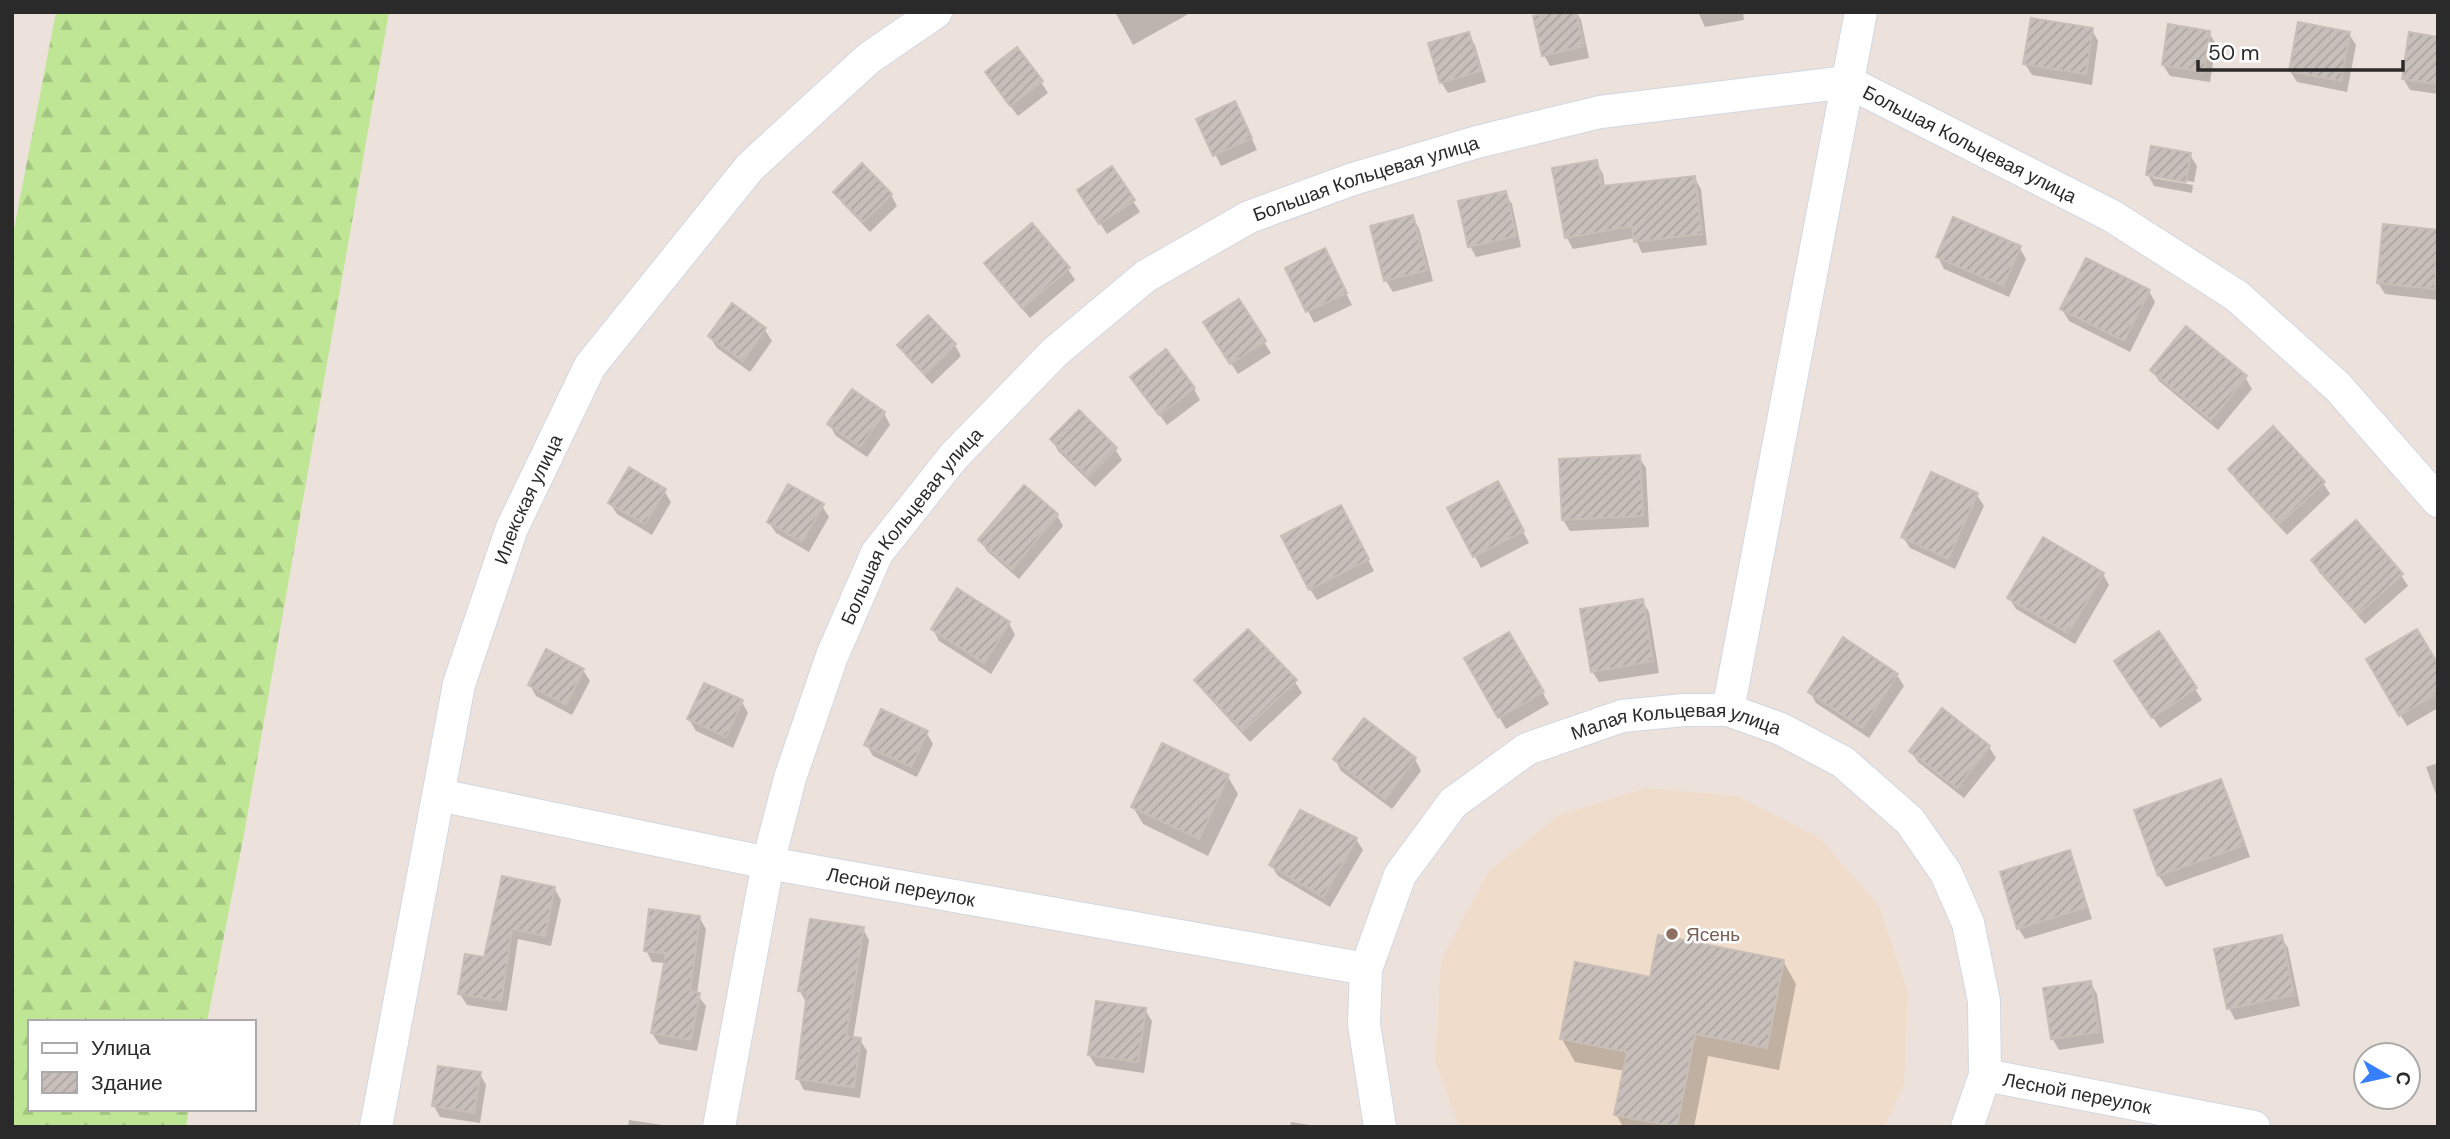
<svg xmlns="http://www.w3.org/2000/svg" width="2450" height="1139" viewBox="0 0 2450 1139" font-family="'DM Sans',sans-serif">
	<defs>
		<pattern id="forest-firs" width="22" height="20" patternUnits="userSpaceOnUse" patternTransform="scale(1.75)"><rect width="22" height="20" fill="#bfe695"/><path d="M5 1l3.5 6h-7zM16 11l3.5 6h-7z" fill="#a4c581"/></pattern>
		<pattern id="building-hatch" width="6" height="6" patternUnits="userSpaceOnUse" patternTransform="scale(1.75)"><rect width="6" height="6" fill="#c8bfbb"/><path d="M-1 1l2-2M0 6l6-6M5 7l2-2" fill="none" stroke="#aca4a1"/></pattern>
	</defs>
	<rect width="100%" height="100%" fill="#ede2db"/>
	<path fill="#efdcca" d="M1646 788 1737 796 1818 837 1879 906 1908 992 1904 1083 1884 1127H1459L1435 1062 1441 961 1488 872 1559 815Z"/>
	<path fill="url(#forest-firs)" d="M56 12H389L244 834 207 1022H30V1109H189L186 1127H12V239Z"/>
	<g fill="#0003">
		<path d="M1115 12H1192L1133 45Z"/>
		<path d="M1558 12H1576L1581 20 1589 58 1550 66 1544 55Z"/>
		<path d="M1698 12H1743L1744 20 1705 27Z"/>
		<path d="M2092 30 2098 41 2092 85 2032 75 2025 64Z"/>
		<path d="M2209 33 2216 44 2210 82 2170 76 2163 65Z"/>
		<path d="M1468 34 1475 45 1486 82 1448 93 1441 82Z"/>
		<path d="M2349 34 2356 45 2347 92 2297 82 2290 71Z"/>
		<path d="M2438 38V94L2410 90 2403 78Z"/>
		<path d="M1041 82 1048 93 1018 116 993 83Z"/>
		<path d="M1241 115 1257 150 1221 166 1198 120Z"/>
		<path d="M2190 155 2197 166 2194 182 2153 175V178L2193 185 2192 193 2154 186 2148 175Z"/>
		<path d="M1596 162 1603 174 1605 188 1694 177 1701 189 1707 245 1642 253 1635 238 1573 249 1567 238Z"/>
		<path d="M836 192 891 195 897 206 870 232 842 203Z"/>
		<path d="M1505 193 1512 204 1521 247 1476 257 1470 246Z"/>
		<path d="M1086 201H1133L1140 212 1107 234Z"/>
		<path d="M1412 217 1419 228 1433 281 1393 292 1386 281 1372 227Z"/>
		<path d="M2438 231V300L2385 294 2378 283Z"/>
		<path d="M2019 247 2026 259 2009 297 1944 269 1938 257Z"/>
		<path d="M1331 262 1352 305 1314 323 1287 268Z"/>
		<path d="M987 263 1068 269 1075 280 1030 318 993 275Z"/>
		<path d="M2149 291 2155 302 2130 352 2069 321 2062 309Z"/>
		<path d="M732 306 765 330 772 341 750 372 717 348 710 337Z"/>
		<path d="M1212 334 1264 342 1271 353 1238 374Z"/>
		<path d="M899 345H955L961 356 932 384 906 356Z"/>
		<path d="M2152 370 2245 377 2252 389 2218 430 2159 381Z"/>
		<path d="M1132 378 1194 389 1200 400 1167 425Z"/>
		<path d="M884 413 890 425 867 457 836 436 829 424Z"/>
		<path d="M1052 439 1115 449 1122 460 1095 487 1058 451Z"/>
		<path d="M1639 457 1646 468 1649 527 1570 531 1563 520Z"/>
		<path d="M2230 470 2323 483 2330 494 2287 535 2237 481Z"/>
		<path d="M664 491 671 502 652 535 617 514 610 503Z"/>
		<path d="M1504 495 1529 543 1481 568 1450 509Z"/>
		<path d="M1977 495 1984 506 1955 569 1910 548 1903 537Z"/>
		<path d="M822 506 829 517 809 552 776 533 769 522Z"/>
		<path d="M1057 515 1063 526 1019 579 987 551 980 540Z"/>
		<path d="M1347 518 1374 571 1317 600 1310 589Z"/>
		<path d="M2313 561 2401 575 2408 586 2365 624 2319 572Z"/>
		<path d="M2103 574 2109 585 2075 644 2016 609 2009 598Z"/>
		<path d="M1642 601 1649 612 1659 673 1599 682 1592 671Z"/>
		<path d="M1009 623 1015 635 991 674 939 641 933 629Z"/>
		<path d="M1509 634 1549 704 1506 729 1466 658Z"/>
		<path d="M2368 660 2438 668V708L2407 726Z"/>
		<path d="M583 670 590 681 572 715 536 696 530 685Z"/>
		<path d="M2123 672 2195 689 2202 700 2160 728Z"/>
		<path d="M1897 675 1904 686 1869 738 1816 703 1810 692Z"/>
		<path d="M1196 680 1295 682 1302 693 1250 742 1203 691Z"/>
		<path d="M742 702 748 713 733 748 696 731 689 719Z"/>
		<path d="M926 732 933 744 917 777 873 756 866 744Z"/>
		<path d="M1163 745 1228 777 1238 794 1208 856 1143 824 1133 807Z"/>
		<path d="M1989 747 1996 758 1964 798 1918 762 1911 751Z"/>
		<path d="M1335 759H1415L1421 771 1392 809 1341 771Z"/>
		<path d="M2438 763V800L2426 767Z"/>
		<path d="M2220 781 2227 792 2250 857 2166 887 2159 876 2136 811Z"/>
		<path d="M1356 839 1363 850 1330 907 1278 876 1271 865Z"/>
		<path d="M2069 852 2075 864 2092 919 2025 939 2018 928Z"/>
		<path d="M503 878 554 888 561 900 551 946 518 939 507 1011 467 1005 460 994 486 959Z"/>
		<path d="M699 917 706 929 697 994 706 1006 697 1051 659 1044 652 1033 665 963 652 962 646 950Z"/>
		<path d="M863 929 869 940 853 1039 860 1040 867 1051 860 1098 804 1090 798 1079 806 1002 800 991Z"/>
		<path d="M2281 937 2288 948 2300 1006 2235 1020 2229 1008Z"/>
		<path d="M1783 961 1796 984 1779 1070 1708 1056 1694 1127H1623L1616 1114 1625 1071 1575 1062 1562 1039 1652 979Z"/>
		<path d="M2090 982 2097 994 2104 1043 2059 1050 2052 1038Z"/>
		<path d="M1145 1010 1152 1021 1144 1073 1096 1066 1089 1055Z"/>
		<path d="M480 1074 486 1085 480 1123 440 1117 434 1106Z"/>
		<path d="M629 1120 669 1126V1127H628Z"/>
		<path d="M1291 1122 1322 1127H1290Z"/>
	</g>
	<g fill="url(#building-hatch)" stroke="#c8beb5" stroke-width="2">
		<path d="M1550 12H1576L1584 46 1542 56 1533 16Z"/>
		<path d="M2031 18 2093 28 2086 74 2023 64Z"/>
		<path d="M2298 22 2350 32 2341 81 2289 71Z"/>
		<path d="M2168 24 2210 31 2204 72 2162 65Z"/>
		<path d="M1469 32 1481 71 1440 83 1428 43Z"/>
		<path d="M2409 32 2438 37V84L2402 79Z"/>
		<path d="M1017 47 1043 81 1010 106 985 72Z"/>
		<path d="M1235 101 1252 138 1213 156 1196 119Z"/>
		<path d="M2151 146 2191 153 2186 182 2146 175Z"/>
		<path d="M1597 160 1602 186 1695 176 1702 234 1634 242 1632 226 1565 238 1552 168Z"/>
		<path d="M862 163 892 194 863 222 833 192Z"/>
		<path d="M1112 166 1135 200 1099 224 1077 190Z"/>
		<path d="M1506 191 1516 236 1468 247 1458 201Z"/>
		<path d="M1413 215 1427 270 1384 281 1370 226Z"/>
		<path d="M1953 217 2021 246 2003 286 1936 257Z"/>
		<path d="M1032 223 1070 268 1022 308 984 263Z"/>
		<path d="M2383 224 2438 230 2435 289 2377 283Z"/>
		<path d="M1325 248 1347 293 1306 312 1285 268Z"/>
		<path d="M2086 258 2150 290 2124 341 2060 309Z"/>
		<path d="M1239 299 1266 341 1230 364 1203 322Z"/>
		<path d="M732 303 766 328 743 361 708 336Z"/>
		<path d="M928 315 956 344 925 374 897 345Z"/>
		<path d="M2186 326 2247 376 2211 420 2150 370Z"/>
		<path d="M1166 349 1195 388 1159 415 1130 377Z"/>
		<path d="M852 389 885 412 860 447 827 424Z"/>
		<path d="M1079 410 1117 448 1088 477 1050 439Z"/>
		<path d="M2273 426 2325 482 2279 524 2228 469Z"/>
		<path d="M1640 455 1643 516 1562 520 1559 459Z"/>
		<path d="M629 467 666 489 645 524 608 503Z"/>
		<path d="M1931 472 1978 493 1948 559 1901 537Z"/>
		<path d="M1498 481 1524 531 1473 557 1447 508Z"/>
		<path d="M788 484 824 504 802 542 767 522Z"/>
		<path d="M1024 485 1058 514 1012 569 978 540Z"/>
		<path d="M1341 505 1369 559 1309 590 1281 536Z"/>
		<path d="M2356 520 2403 574 2358 614 2311 560Z"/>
		<path d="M2043 537 2104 573 2068 633 2007 598Z"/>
		<path d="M957 588 1010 622 984 663 931 629Z"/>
		<path d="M1643 599 1653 661 1591 672 1580 609Z"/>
		<path d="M1248 629 1297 680 1243 731 1194 680Z"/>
		<path d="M2417 629 2438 664V693L2399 716 2366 659Z"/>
		<path d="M2159 631 2197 688 2152 718 2114 661Z"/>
		<path d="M1509 632 1544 692 1498 718 1464 658Z"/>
		<path d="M1843 637 1898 674 1862 728 1808 692Z"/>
		<path d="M546 649 584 669 566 705 528 685Z"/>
		<path d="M704 683 743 700 726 737 687 719Z"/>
		<path d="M1942 708 1990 746 1957 788 1909 751Z"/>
		<path d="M881 709 928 731 911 767 864 745Z"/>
		<path d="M1364 718 1416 758 1385 799 1333 759Z"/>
		<path d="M1162 743 1229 775 1199 839 1131 807Z"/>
		<path d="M2221 779 2245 845 2158 876 2134 810Z"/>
		<path d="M1300 810 1357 838 1323 897 1269 865Z"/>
		<path d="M2070 850 2087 907 2017 929 2000 872Z"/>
		<path d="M502 876 555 887 545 936 512 929 501 1001 458 994 465 954 484 957Z"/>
		<path d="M649 909 700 916 690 991 700 993 691 1040 651 1033 666 953 644 951Z"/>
		<path d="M810 919 864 927 846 1036 861 1038 854 1087 796 1079 807 993 798 991Z"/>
		<path d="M1658 935 1784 960 1767 1048 1695 1034 1677 1127 1614 1115 1627 1052 1560 1039 1575 962 1650 977Z"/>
		<path d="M2282 935 2294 995 2227 1009 2214 949Z"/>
		<path d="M2091 981 2099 1032 2051 1039 2043 988Z"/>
		<path d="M1096 1001 1146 1008 1138 1062 1088 1055Z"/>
		<path d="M438 1066 481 1072 474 1113 432 1106Z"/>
	</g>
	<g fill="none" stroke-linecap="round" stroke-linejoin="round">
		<defs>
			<g id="minor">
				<path d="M1728 710 1861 12"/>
				<path id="s1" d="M439 795 768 863 1366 969"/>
				<path id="s2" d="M1985 1075 2254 1127"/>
				<path id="s3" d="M376 1127 459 684 512 528 590 366 750 167 869 58 936 12"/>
				<path id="s4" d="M719 1127 768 863 790 778 832 656 877 553 954 456 1055 352 1146 276 1249 217 1353 179 1477 142 1600 112 1848 82 2112 216 2237 296 2338 387 2438 501"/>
				<path id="s5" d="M1380 1127 1364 1024 1366 969 1400 875 1453 803 1527 749 1622 716 1684 710H1728L1781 729 1843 762 1910 821 1946 873 1968 923 1984 1001 1985 1075 1967 1127"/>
			</g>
		</defs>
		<use href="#minor" stroke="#d0d7e3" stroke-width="34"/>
		<use href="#minor" stroke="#fff" stroke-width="32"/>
	</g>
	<circle fill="#8d6e63" stroke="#fff" stroke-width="2.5" cx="1672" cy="934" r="7"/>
	<g text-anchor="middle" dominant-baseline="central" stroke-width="5" stroke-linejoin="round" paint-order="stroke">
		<g font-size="19" fill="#2a2a2a" stroke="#fff">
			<text stroke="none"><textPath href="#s4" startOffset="1857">Большая Кольцевая улица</textPath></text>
			<text stroke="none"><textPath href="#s4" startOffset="1227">Большая Кольцевая улица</textPath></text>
			<text stroke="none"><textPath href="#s3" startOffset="648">Илекская улица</textPath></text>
			<text stroke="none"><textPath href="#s4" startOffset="639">Большая Кольцевая улица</textPath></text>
			<text stroke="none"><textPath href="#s5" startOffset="595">Малая Кольцевая улица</textPath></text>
			<text stroke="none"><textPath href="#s1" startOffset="471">Лесной переулок</textPath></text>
			<text stroke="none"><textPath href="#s2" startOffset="94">Лесной переулок</textPath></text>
		</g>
		<g font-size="19" fill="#785e54" stroke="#fff" text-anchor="start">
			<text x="1686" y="934">Ясень</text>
		</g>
	</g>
	<rect width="2450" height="1139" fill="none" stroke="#2a2a2a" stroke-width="28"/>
	<rect x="28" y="1020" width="228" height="91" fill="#ffffff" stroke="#aaaaaa" stroke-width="2"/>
	<rect x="42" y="1043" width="35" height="10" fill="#ffffff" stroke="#aaaaaa" stroke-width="2"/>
	<text x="91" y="1055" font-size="21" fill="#2a2a2a">Улица</text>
	<rect x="42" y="1072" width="35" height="21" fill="url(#building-hatch)" stroke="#aaaaaa" stroke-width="2"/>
	<text x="91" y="1090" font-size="21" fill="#2a2a2a">Здание</text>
	<g transform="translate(2387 1076) rotate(99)"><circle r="33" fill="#ffffff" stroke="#aaaaaa" stroke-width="2"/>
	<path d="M0-5L12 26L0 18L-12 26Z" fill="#3680ff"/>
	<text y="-10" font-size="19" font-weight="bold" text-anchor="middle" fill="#2a2a2a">С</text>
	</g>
	<path d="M2198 60v10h205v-10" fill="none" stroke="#2a2a2a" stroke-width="3.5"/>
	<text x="2208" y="60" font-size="21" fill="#2a2a2a" stroke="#ffffff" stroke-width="5" paint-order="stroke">50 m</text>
</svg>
